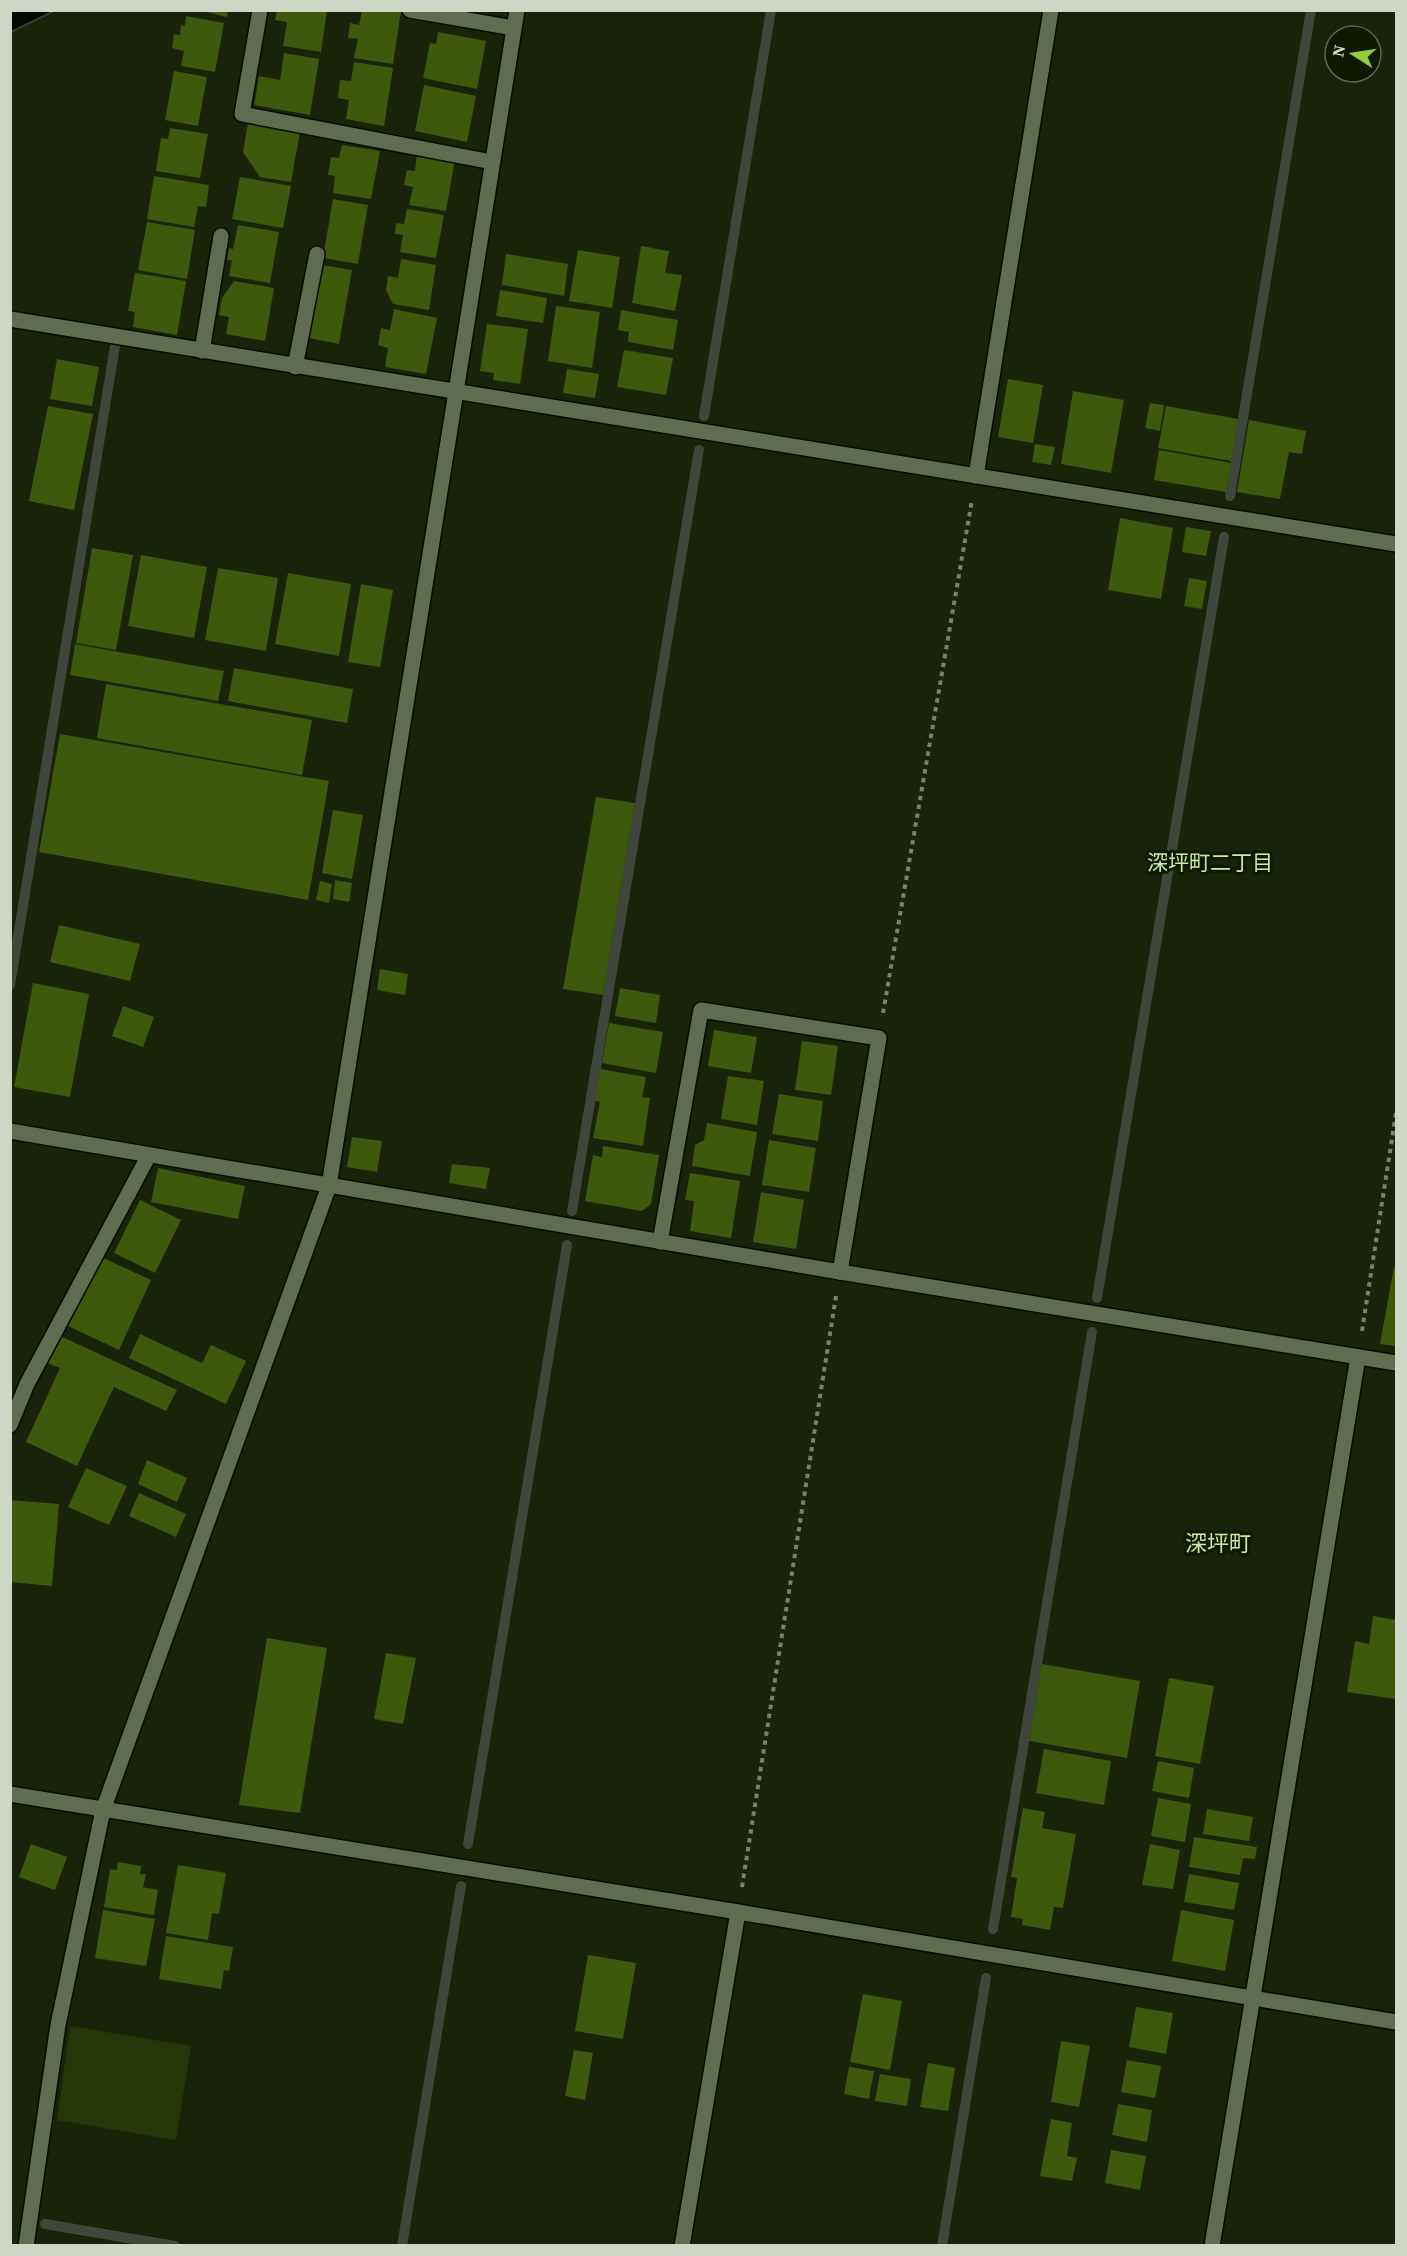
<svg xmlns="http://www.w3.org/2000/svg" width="1407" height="2256" viewBox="0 0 1407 2256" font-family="'Source Serif 4','Noto Sans JP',serif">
	<rect width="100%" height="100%" fill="#18230a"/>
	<path fill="#253609" d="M70 2026 191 2046 176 2140 57 2120Z"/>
	<path fill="#020900" stroke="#3f463b" stroke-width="1.5" d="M11 10H54V11L11 32Z"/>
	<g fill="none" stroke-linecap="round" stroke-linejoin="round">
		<g stroke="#3f463b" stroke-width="10">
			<path d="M704 416 771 10"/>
			<path d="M1230 496 1311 10"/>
			<path d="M10 985 115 346"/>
			<path d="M572 1211 699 450"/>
			<path d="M1097 1298 1224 537"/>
			<path d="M468 1844 567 1245"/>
			<path d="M993 1929 1092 1332"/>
			<path d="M45 2224 175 2246"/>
			<path d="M402 2246 461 1886"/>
			<path d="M942 2246 986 1978"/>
		</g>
	</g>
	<g fill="#3e590b">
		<path d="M199 10H228L227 17Z"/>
		<path d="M277 10H327L321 52 283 46 287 22 275 20Z"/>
		<path d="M362 10 401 11 393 64 354 58 358 39 348 38 350 23 359 25Z"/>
		<path d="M186 16 224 23 215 72 181 66 184 51 172 48 174 34 180 35 181 25 185 26Z"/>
		<path d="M438 32 486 41 477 89 423 78 430 43 436 44Z"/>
		<path d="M284 53 319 59 310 115 254 105 259 76 280 80Z"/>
		<path d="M354 62 393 68 384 126 346 119 349 100 338 98 340 80 351 81Z"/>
		<path d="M174 71 207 77 198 126 165 120Z"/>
		<path d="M424 85 476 96 467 142 415 131Z"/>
		<path d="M248 123 300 132 291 182 260 177 243 152Z"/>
		<path d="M170 128 208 134 200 178 156 171 161 138 168 139Z"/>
		<path d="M342 145 380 151 371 199 333 193 335 176 328 175 331 157 339 158Z"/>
		<path d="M417 153 455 159 446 211 409 205 413 187 404 185 407 170 415 171Z"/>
		<path d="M154 176 209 185 206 207 198 206 194 227 147 219Z"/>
		<path d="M240 177 291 186 283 228 232 219Z"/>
		<path d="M333 199 368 205 358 264 323 258Z"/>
		<path d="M407 209 444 215 436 258 400 252 403 235 395 234 396 223 404 224Z"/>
		<path d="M147 222 195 230 187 279 138 270Z"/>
		<path d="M238 225 279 232 270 283 229 276 232 260H227L229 248 233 249Z"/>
		<path d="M641 246 669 251 665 273 682 275 675 311 632 303Z"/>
		<path d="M578 250 620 257 612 308 569 301Z"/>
		<path d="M506 254 568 264 564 296 502 285Z"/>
		<path d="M401 259 436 265 429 310 393 304 386 290 388 276 398 278Z"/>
		<path d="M322 265 352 270 339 344 309 338Z"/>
		<path d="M135 273 186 281 177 335 133 327 135 312 128 311Z"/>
		<path d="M234 281 274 288 265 341 226 334 229 317 219 315 222 298Z"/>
		<path d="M500 290 547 298 543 323 496 316Z"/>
		<path d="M556 306 600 312 592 368 548 361Z"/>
		<path d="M394 309 437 318 426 374 385 367 388 348 378 345 381 328 390 330Z"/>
		<path d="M621 310 678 320 673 350 628 342 629 332 618 330Z"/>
		<path d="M487 324 528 329 520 384 493 380 494 373 480 371Z"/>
		<path d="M624 350 673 358 666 395 617 387Z"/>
		<path d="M57 359 99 367 92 406 50 399Z"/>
		<path d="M567 369 599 374 595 398 563 393Z"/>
		<path d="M1008 379 1043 385 1033 443 998 437Z"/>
		<path d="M1073 391 1124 400 1111 473 1061 464Z"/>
		<path d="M1150 403 1164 405 1160 431 1145 428Z"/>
		<path d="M48 406 93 414 74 510 29 501Z"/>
		<path d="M1166 406 1238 419 1231 461 1158 448Z"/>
		<path d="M1249 420 1306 431 1302 454 1289 452 1280 499 1237 492Z"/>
		<path d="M1035 444 1055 447 1051 465 1032 462Z"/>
		<path d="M1159 450 1231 463 1226 492 1154 480Z"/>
		<path d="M1120 518 1173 528 1161 599 1108 590Z"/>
		<path d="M1186 527 1211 531 1206 556 1182 552Z"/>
		<path d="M92 548 133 555 116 650 76 643Z"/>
		<path d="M141 555 207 567 194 638 128 626Z"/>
		<path d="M218 568 278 578 266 651 205 640Z"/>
		<path d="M288 573 351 584 339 656 275 644Z"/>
		<path d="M1189 578 1207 581 1202 609 1184 606Z"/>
		<path d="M361 584 393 590 380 667 348 662Z"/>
		<path d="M75 644 224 671 218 701 70 675Z"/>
		<path d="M234 668 353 689 347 723 228 701Z"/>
		<path d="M106 684 312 720 302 775 97 738Z"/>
		<path d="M60 734 329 781 308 900 39 852Z"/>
		<path d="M596 797 635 803 603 995 563 989Z"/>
		<path d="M333 810 363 815 352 879 322 873Z"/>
		<path d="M335 880 352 883 349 902 333 899Z"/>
		<path d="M320 881 332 884 329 903 316 900Z"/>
		<path d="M59 925 140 944 130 981 50 962Z"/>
		<path d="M380 969 408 974 405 995 377 990Z"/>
		<path d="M33 983 89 994 70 1097 14 1087Z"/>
		<path d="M620 988 660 995 656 1023 615 1016Z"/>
		<path d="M123 1006 154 1017 143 1047 112 1036Z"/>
		<path d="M609 1023 663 1032 656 1073 602 1063Z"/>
		<path d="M714 1030 757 1037 751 1073 708 1066Z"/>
		<path d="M802 1041 838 1046 831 1095 795 1090Z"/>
		<path d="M600 1069 646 1077 642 1097 650 1098 643 1146 593 1138 600 1102 595 1101Z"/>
		<path d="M728 1076 764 1081 757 1125 721 1119Z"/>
		<path d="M779 1094 823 1101 818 1141 772 1134Z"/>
		<path d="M707 1123 757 1132 750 1176 692 1166 695 1145 704 1140Z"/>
		<path d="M352 1137 382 1141 377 1172 347 1167Z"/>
		<path d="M769 1140 816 1148 809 1192 762 1185Z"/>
		<path d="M603 1146 659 1155 651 1204 642 1211 585 1201 593 1155 602 1157Z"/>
		<path d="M452 1164 490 1168 486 1189 449 1183Z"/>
		<path d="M158 1168 245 1186 238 1219 151 1202Z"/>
		<path d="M690 1173 740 1181 731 1238 690 1231 694 1201 685 1200Z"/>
		<path d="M761 1192 804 1200 796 1249 753 1242Z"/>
		<path d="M140 1200 181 1220 155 1273 114 1253Z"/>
		<path d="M101 1257 151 1280 119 1350 68 1326Z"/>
		<path d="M1394 1267 1396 1268V1346L1380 1344Z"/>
		<path d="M140 1334 202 1363 211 1345 246 1361 226 1404 129 1358Z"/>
		<path d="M58 1335 177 1390 166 1411 114 1387 77 1466 26 1442 60 1368 45 1362Z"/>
		<path d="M147 1460 187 1478 177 1502 138 1484Z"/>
		<path d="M86 1468 127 1486 109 1525 68 1507Z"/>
		<path d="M139 1493 186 1514 176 1537 129 1516Z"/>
		<path d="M10 1500 59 1504 52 1586 10 1582Z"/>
		<path d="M1373 1616 1396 1620V1699L1347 1692 1355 1641 1369 1644Z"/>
		<path d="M267 1638 327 1648 300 1813 239 1805Z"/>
		<path d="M386 1653 416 1658 403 1724 374 1719Z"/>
		<path d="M1042 1664 1140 1681 1127 1758 1029 1741Z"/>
		<path d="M1169 1678 1214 1686 1200 1764 1155 1756Z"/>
		<path d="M1044 1749 1111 1761 1104 1805 1036 1793Z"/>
		<path d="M1158 1761 1194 1768 1189 1798 1152 1791Z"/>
		<path d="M1158 1798 1191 1804 1185 1842 1151 1836Z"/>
		<path d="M1023 1808 1045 1812 1042 1828 1076 1834 1063 1908 1054 1907 1050 1930 1022 1925 1023 1919 1011 1917 1017 1878 1011 1877Z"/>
		<path d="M1207 1809 1253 1817 1249 1841 1203 1834Z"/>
		<path d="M1194 1837 1257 1847 1255 1859 1243 1858 1240 1875 1189 1867Z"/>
		<path d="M31 1844 67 1857 55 1890 19 1877Z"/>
		<path d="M1150 1844 1180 1850 1173 1889 1142 1885Z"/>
		<path d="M118 1862 141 1866 140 1874H146L143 1887 158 1890 154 1915 104 1907 110 1869 117 1870Z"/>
		<path d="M178 1865 226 1873 219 1914 212 1913 208 1940 166 1933Z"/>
		<path d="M1189 1874 1239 1883 1234 1910 1184 1902Z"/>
		<path d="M103 1910 155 1919 146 1966 95 1958Z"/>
		<path d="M1181 1910 1234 1920 1225 1971 1172 1961Z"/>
		<path d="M166 1936 233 1947 229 1971 224 1970 221 1989 159 1979Z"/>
		<path d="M588 1955 636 1963 623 2039 575 2031Z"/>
		<path d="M863 1994 902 2001 890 2070 850 2062Z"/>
		<path d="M1136 2007 1173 2013 1166 2054 1129 2047Z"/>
		<path d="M1061 2041 1090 2046 1079 2107 1051 2102Z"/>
		<path d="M574 2050 593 2053 585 2100 565 2096Z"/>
		<path d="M1127 2060 1161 2066 1155 2098 1121 2092Z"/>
		<path d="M928 2063 955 2068 948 2111 920 2107Z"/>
		<path d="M849 2067 874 2071 869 2099 844 2094Z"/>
		<path d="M880 2074 911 2079 907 2106 875 2101Z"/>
		<path d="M1118 2104 1152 2110 1147 2142 1112 2135Z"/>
		<path d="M1051 2119 1072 2123 1067 2156 1077 2158 1072 2181 1040 2176Z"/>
		<path d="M1111 2150 1146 2156 1140 2190 1105 2183Z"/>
	</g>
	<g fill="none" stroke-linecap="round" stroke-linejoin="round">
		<defs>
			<g id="service">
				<path d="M202 351 221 236"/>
				<path d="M295 367 317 254"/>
			</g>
			<g id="minor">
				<path d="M260 10 242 114 492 162"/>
				<path d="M410 10 514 28"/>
				<path d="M10 319C472 398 935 467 1396 544"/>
				<path d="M976 476 1051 10"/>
				<path d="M10 1131 840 1272 1396 1363"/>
				<path d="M660 1242 701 1010 879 1038 840 1272"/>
				<path d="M10 1425 27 1384 149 1155"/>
				<path d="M26 2246 58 2025 103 1810 329 1186 517 10"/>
				<path d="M682 2246 738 1912"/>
				<path d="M1212 2246 1358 1357"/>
			</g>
			<path id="tertiary" d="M10 1794 738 1912 1396 2022"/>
		</defs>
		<use href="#service" stroke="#040c00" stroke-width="18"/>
		<use href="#minor" stroke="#040c00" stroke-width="18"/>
		<use href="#tertiary" stroke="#040c00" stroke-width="18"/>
		<g stroke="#78816d" stroke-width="4" stroke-dasharray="4.5 4.5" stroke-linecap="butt">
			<path d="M883 1013 972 500"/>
			<path d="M1362 1331 1396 1113"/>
			<path d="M742 1887 836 1296"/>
		</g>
		<use href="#service" stroke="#5f6c50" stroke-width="15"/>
		<use href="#minor" stroke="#5f6c50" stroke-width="15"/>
		<use href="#tertiary" stroke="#5f6c50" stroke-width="15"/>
	</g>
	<g text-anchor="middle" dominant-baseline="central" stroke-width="6" stroke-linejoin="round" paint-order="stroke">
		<g font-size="21" fill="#c9eaa2" stroke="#0f1902">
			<text x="1210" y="862">深坪町二丁目</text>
		</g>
		<g font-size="22" fill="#c9eaa2" stroke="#0f1902">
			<text x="1218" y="1543">深坪町</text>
		</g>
	</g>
	<rect width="1407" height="2256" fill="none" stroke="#ced6c6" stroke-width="24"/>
	<g transform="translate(1353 54) rotate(282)"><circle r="28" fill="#0f1902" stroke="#5b6550" stroke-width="1.5"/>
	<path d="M0-4.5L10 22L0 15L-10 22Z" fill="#95cc3b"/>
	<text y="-9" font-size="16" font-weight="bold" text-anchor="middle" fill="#ced6c6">N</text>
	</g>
</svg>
